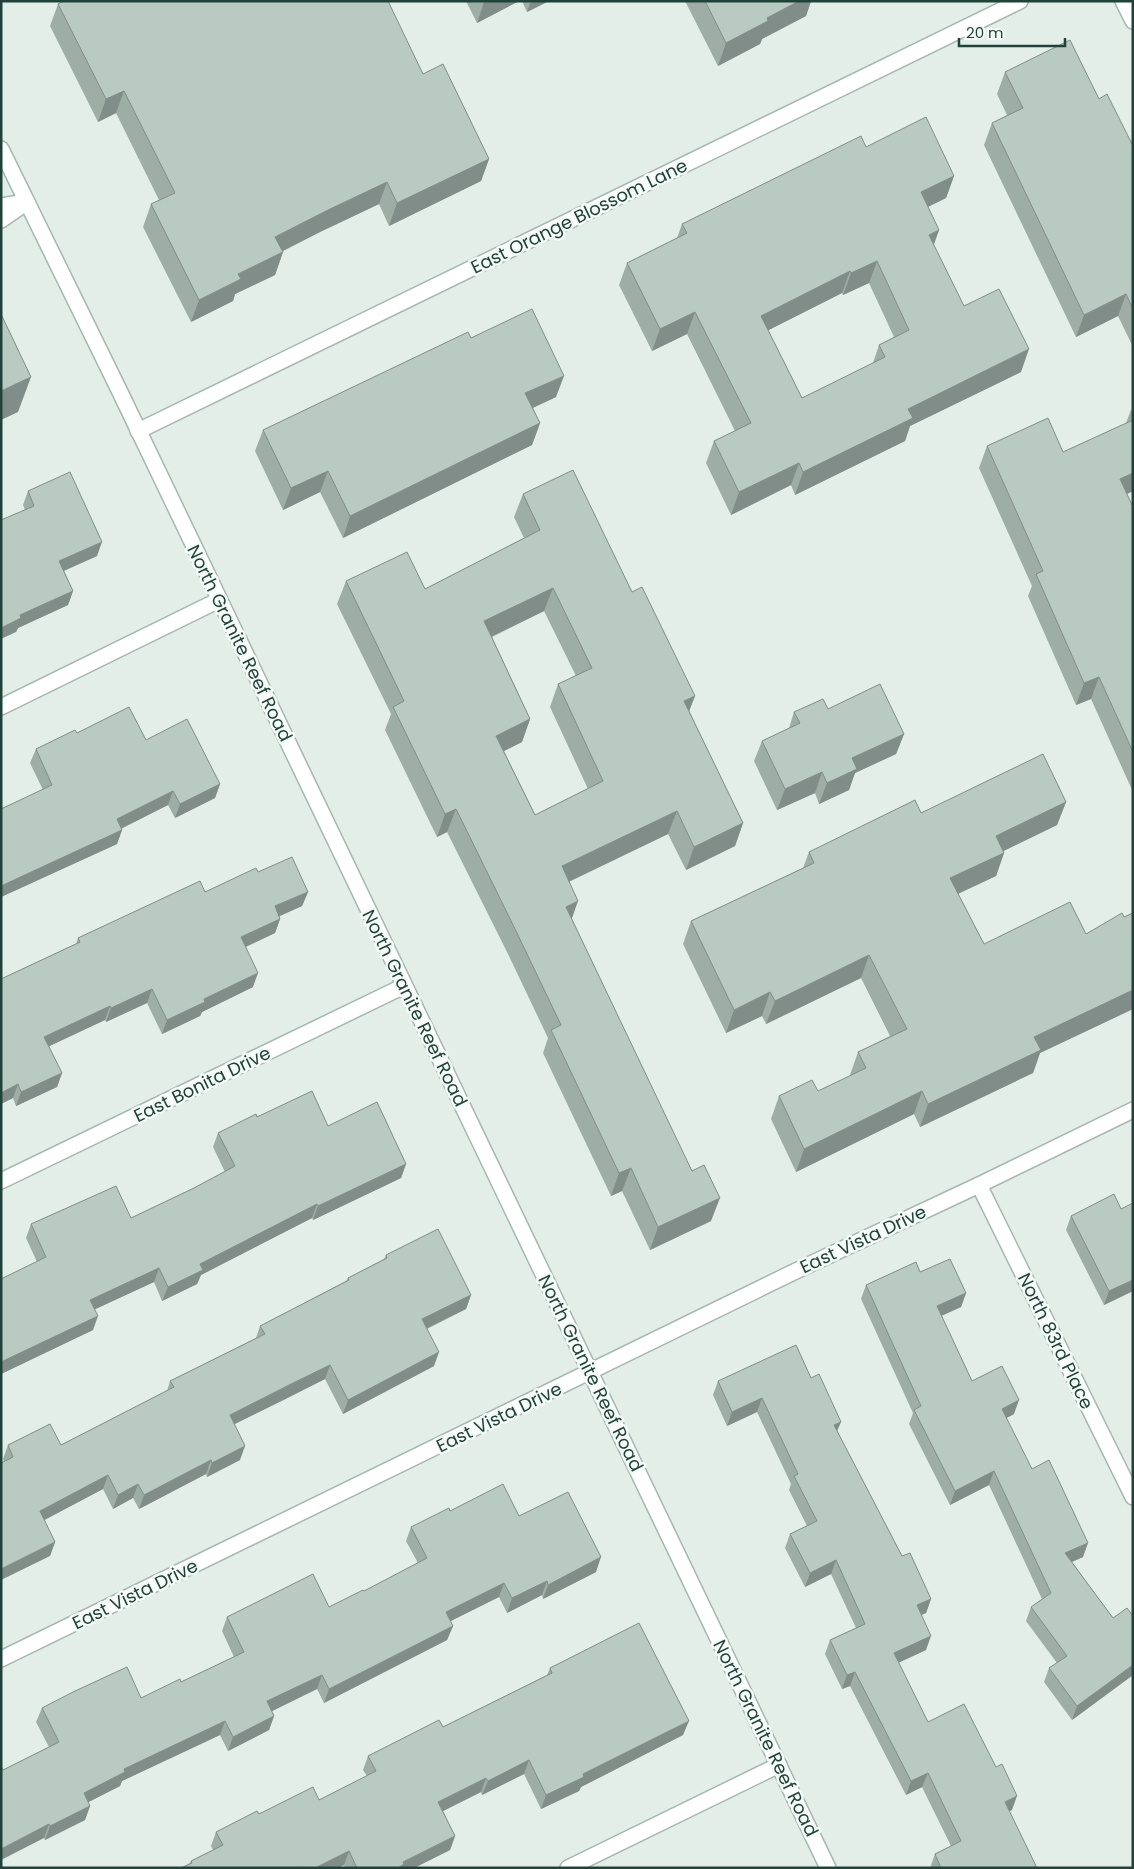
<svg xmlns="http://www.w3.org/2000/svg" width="1134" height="1869" viewBox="0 0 1134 1869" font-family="Poppins,sans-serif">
	<rect width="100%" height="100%" fill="#e3eee9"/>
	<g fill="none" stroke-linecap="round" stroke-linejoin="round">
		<defs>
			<path id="service" d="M1 206 27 202 1 220"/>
			<g id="minor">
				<path d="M1123 1 1133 21"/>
				<path d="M138 431 1020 1"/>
				<path d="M1 707 219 600"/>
				<path d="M1 1181 404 986"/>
				<path d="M979 1185 1133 1497"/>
				<path d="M1 1659 802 1268 979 1185 1133 1110"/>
				<path d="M568 1868 779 1765"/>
			</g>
			<path id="tertiary" d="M1 149 120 392 828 1868"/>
		</defs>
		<use href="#service" stroke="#a5b7b0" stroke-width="18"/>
		<use href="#minor" stroke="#a5b7b0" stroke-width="18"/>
		<use href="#tertiary" stroke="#a5b7b0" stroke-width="18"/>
		<use href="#service" stroke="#fff" stroke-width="15"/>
		<use href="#minor" stroke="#fff" stroke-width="15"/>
		<use href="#tertiary" stroke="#fff" stroke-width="15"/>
	</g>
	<g fill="#9eaea7" fill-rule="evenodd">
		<path d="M466 1H519L477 23Z"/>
		<path d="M522 1H549L527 12Z"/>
		<path d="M685 1H811L806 16 762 39 760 44 718 66Z"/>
		<path d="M58 4 423 74 489 159 481 181 389 226 379 204 320 232 283 251V252L275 275 235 294 233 301 191 322 143 227 151 204 159 200 116 113 98 122 50 26Z"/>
		<path d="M1005 72 1099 99 1133 146V347L1118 316 1076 337 984 145 992 123 1007 115 997 94Z"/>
		<path d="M866 147 954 176 946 198 928 207 939 230 933 245 964 306 1021 372 910 426 905 441 795 495 791 485 731 515 706 463 714 441 735 431 687 334 652 351 619 285 627 263 677 238 682 224ZM869 283 894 337 879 345 873 363 802 398 768 330 842 293 843 295Z"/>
		<path d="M471 338 556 397 533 408 540 423 532 445 343 538 320 492 283 510 255 451 263 430Z"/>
		<path d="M1133 409V491L1127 494 1133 507V792L1091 699 1076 705 1028 596 1032 586 979 468 987 446 1063 452 1126 423 1131 410Z"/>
		<path d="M28 491 97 556 64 571 73 591 68 605 18 628 16 632 25 510 23 505Z"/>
		<path d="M523 494 632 592 695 696 689 711 743 823 735 846 686 870 668 834 569 882 572 919 711 1221 650 1250 622 1191 611 1196 543 1053 548 1038 508 954 447 832 437 837 385 730 391 714 337 604 346 581 425 589 524 538 514 517ZM544 611 576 676 558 684 550 707 588 789 535 815 504 751 522 742 530 719 492 637Z"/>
		<path d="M828 709 904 734 896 754 855 773 849 790 819 804 815 793 777 810 754 761 762 741 789 728 794 712Z"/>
		<path d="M77 733 146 740 220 784 215 798 175 818 168 805 121 829 122 830 117 844 1 897V809L43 790 30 763 36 749Z"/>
		<path d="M1066 802 1057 825 1003 851 1004 853 996 876 958 894 984 944 1086 934 1133 913V1009L1040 1053 1033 1073 920 1127 914 1114 796 1172 771 1119 779 1096 818 1091 850 1076V1075L858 1052 890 1036 861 978 766 1024 762 1016 726 1033 683 944 691 921 803 868 809 852 921 813Z"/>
		<path d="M258 872 308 892 302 906 279 916 280 919 275 933 246 947 253 987 202 1012 200 1016 162 1034 147 1003 106 1022 105 1020 49 1046 62 1073 57 1087 16 1106 13 1098 1 1104V979L76 944 78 938 205 892Z"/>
		<path d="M257 1117 328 1126 406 1164 401 1178 313 1220 312 1218 201 1275 197 1284 162 1301 154 1282 94 1309 93 1330 1 1374V1279L37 1262 26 1238 31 1224 131 1218 194 1188 225 1172 213 1147 218 1133Z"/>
		<path d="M1121 1209 1133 1291 1104 1305 1066 1230 1071 1216Z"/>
		<path d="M386 1255 471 1295 466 1309 427 1329 434 1366 343 1414 325 1379 286 1399 234 1424 240 1460 207 1477 206 1474 139 1509 133 1498 113 1509 103 1489 44 1520 55 1542 50 1556 3 1459 8 1445H61L167 1391 170 1381 256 1338 260 1326 346 1281 348 1278 384 1259Z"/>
		<path d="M920 1272 966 1293 961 1307 941 1316 972 1381 1014 1414 1006 1418 1032 1469 1083 1557 1072 1562 1113 1618 1133 1616V1675L1072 1720 1044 1682 1049 1668 1057 1663 1026 1621 1031 1607 1042 1599 989 1485 950 1505 909 1424 913 1413 861 1299 866 1285Z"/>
		<path d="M811 1378 837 1431 902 1556 931 1599 926 1613 921 1615 926 1650 898 1663 928 1722 1012 1810 1009 1811 1037 1868H930L935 1854 951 1846 922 1787 906 1795 850 1686 842 1689 825 1654 830 1640 856 1628 831 1574 805 1587 785 1548 790 1534 807 1526 789 1490 791 1484 757 1412 727 1426 713 1395 718 1381Z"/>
		<path d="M450 1511 519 1516 596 1572 543 1599 542 1595 507 1613 499 1597 450 1621 453 1626 447 1640 324 1703 317 1689 272 1711 274 1716 269 1730 228 1751 220 1735 122 1781 120 1786 88 1802 90 1806 85 1820 45 1840 3 1770 49 1747 36 1722 42 1708 141 1698 181 1682 234 1657 222 1631 227 1617 329 1607 364 1591 418 1563 406 1541 411 1527Z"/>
		<path d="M550 1668 683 1735 581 1787 579 1791 541 1809 524 1774 482 1795 481 1792 443 1811 455 1836 450 1850 414 1868H345L344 1865 338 1868H181L190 1863 191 1861 213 1850 211 1846 216 1832 259 1814 319 1800 367 1776 363 1770 368 1756 443 1727 547 1675Z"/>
	</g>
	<g fill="#818d88">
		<path d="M486 1H519L477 23 484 2Z"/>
		<path d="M531 1H549L527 12Z"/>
		<path d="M799 1H811L806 16 762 39 760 44 718 66 726 43 767 18Z"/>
		<path d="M124 91 116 113 98 122 106 99Z"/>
		<path d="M489 159 481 181 389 226 397 203Z"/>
		<path d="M954 176 946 198 913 214 921 192Z"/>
		<path d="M387 182 379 204 320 232 267 259 275 237 328 210Z"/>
		<path d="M939 230 931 253 929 235Z"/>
		<path d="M283 252 275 275 235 294 233 301 191 322 199 300 238 274Z"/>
		<path d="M877 261 869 283 843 295 851 273Z"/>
		<path d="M850 271 842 293 753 338 761 316Z"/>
		<path d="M1126 294 1118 316 1076 337 1084 315Z"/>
		<path d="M695 312 687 334 652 351 660 329Z"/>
		<path d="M1029 349 1021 372 910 426 905 441 795 495 803 472 908 409Z"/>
		<path d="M564 376 556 397 517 415 525 393Z"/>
		<path d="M31 377 18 412 1 420V391Z"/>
		<path d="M540 423 532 445 343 538 350 516Z"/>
		<path d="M799 463 791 485 731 515 739 492Z"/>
		<path d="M328 471 320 492 283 510 291 488Z"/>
		<path d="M1133 473V491L1112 501 1120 479Z"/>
		<path d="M102 542 97 556 54 575 59 561Z"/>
		<path d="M553 588 544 611 476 644 484 621Z"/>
		<path d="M73 591 68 605 18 628 16 632 1 639V628L20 615Z"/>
		<path d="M1099 677 1091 699 1076 705 1084 683Z"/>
		<path d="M695 696 686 719 684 701Z"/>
		<path d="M530 719 522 742 488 759 496 736Z"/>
		<path d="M904 734 896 754 855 773 849 790 819 804 827 783 852 758Z"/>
		<path d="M822 772 815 793 777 810 785 789Z"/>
		<path d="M220 784 215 798 175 818 180 804Z"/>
		<path d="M173 791 168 805 112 833 117 819Z"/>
		<path d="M1066 802 1057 825 987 859 996 836Z"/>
		<path d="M456 809 447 832 437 837 445 814Z"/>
		<path d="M677 811 668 834 553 889 562 866Z"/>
		<path d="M743 823 735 846 686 870 694 847Z"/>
		<path d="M122 830 117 844 1 897V886Z"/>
		<path d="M1004 853 996 876 942 901 950 878Z"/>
		<path d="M308 892 302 906 269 921 275 906Z"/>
		<path d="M578 901 570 924 566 907Z"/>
		<path d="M280 919 275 933 236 951 241 937Z"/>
		<path d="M869 955 861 978 766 1024 775 1001Z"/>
		<path d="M258 973 253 987 202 1012 200 1016 162 1034 167 1020 204 999Z"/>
		<path d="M152 989 147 1003 106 1022 111 1008Z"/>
		<path d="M1133 990V1009L1040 1053 1033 1073 920 1127 928 1104 1034 1037Z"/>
		<path d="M770 992 762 1016 726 1033 734 1010Z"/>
		<path d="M110 1006 105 1020 39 1051 44 1037Z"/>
		<path d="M62 1073 57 1087 16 1106 21 1092Z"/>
		<path d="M18 1084 13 1098 1 1104V1093Z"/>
		<path d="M922 1091 914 1114 796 1172 804 1149Z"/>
		<path d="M406 1164 401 1178 313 1220 318 1206Z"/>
		<path d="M631 1168 622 1191 611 1196 619 1173Z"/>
		<path d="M720 1198 711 1221 650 1250 658 1227Z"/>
		<path d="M317 1204 312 1218 201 1275 197 1284 162 1301 168 1287 200 1264Z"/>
		<path d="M159 1268 154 1282 85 1314 90 1300Z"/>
		<path d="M1133 1280V1291L1104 1305 1109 1291Z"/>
		<path d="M966 1293 961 1307 932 1320 937 1306Z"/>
		<path d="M471 1295 466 1309 417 1333 422 1319Z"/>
		<path d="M98 1316 93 1330 1 1374V1362Z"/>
		<path d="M439 1352 434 1366 343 1414 348 1400Z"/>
		<path d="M330 1365 325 1379 225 1429 230 1415Z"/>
		<path d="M762 1398 757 1412 727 1426 732 1412Z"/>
		<path d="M1019 1400 1014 1414 997 1423 1002 1409Z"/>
		<path d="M841 1422 835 1436 834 1425Z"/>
		<path d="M245 1446 240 1460 207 1477 212 1463Z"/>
		<path d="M211 1460 206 1474 139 1509 144 1495Z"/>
		<path d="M994 1471 989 1485 950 1505 955 1491Z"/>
		<path d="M108 1475 103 1489 35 1525 40 1511Z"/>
		<path d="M138 1484 133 1498 113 1509 118 1495Z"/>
		<path d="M55 1542 50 1556 1 1580V1569Z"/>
		<path d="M1088 1543 1083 1557 1060 1567 1065 1553Z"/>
		<path d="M601 1557 596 1572 543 1599 548 1585Z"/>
		<path d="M836 1560 831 1574 805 1587 810 1573Z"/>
		<path d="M547 1581 542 1595 507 1613 512 1598Z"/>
		<path d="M504 1583 499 1597 441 1626 446 1612Z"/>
		<path d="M931 1599 926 1613 912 1619 917 1605Z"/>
		<path d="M453 1626 447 1640 324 1703 329 1689Z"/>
		<path d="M931 1636 926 1650 889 1667 894 1653Z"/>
		<path d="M1133 1665V1675L1072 1720 1077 1706Z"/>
		<path d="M855 1672 850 1686 842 1689 847 1675Z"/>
		<path d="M322 1675 317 1689 262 1716 267 1701Z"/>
		<path d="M274 1716 269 1730 228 1751 233 1737Z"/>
		<path d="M225 1721 220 1735 122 1781 120 1786 79 1807 84 1793 124 1769Z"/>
		<path d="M689 1721 683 1735 581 1787 579 1791 541 1809 546 1795 583 1774Z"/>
		<path d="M529 1760 524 1774 482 1795 488 1781Z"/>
		<path d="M928 1773 922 1787 906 1795 911 1781Z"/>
		<path d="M486 1778 481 1792 433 1816 438 1802Z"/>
		<path d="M1017 1796 1012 1810 1000 1816 1005 1802Z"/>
		<path d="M90 1806 85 1820 45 1840 50 1826Z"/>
		<path d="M49 1824 44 1838 1 1860V1849Z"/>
		<path d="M455 1836 450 1850 414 1868H398L403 1862Z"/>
		<path d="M349 1851 344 1865 338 1868H315Z"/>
	</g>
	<g fill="#b8cac2" stroke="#818d88" fill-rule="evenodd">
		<path d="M64 1H388L423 74 443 64 489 159 397 203 387 182 328 210 275 237 283 252 238 274 241 279 199 300 151 204 175 193 124 91 106 99 58 4Z"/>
		<path d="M705 1H799L767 18 768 21 726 43Z"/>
		<path d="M1070 40 1099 99 1107 94 1133 146V309L1126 294 1084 315 992 123 1023 108 1005 72Z"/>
		<path d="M926 117 954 176 921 192 939 230 929 235 964 306 999 289 1029 349 908 409 913 418 803 472 799 463 739 492 714 441 751 423 695 312 660 329 627 263 687 233 682 224 861 136 866 147ZM877 261 909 330 879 345 885 357 802 398 761 316 850 271 851 273Z"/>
		<path d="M532 309 564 376 525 393 540 423 350 516 328 471 291 488 263 430 468 332 471 338Z"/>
		<path d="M1 314 31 377 1 391Z"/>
		<path d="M1048 418 1063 452 1133 420V473L1120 479 1133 507V752L1099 677 1084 683 1036 574 1043 571 987 446Z"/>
		<path d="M573 470 632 592 642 587 695 696 684 701 743 823 694 847 677 811 562 866 578 901 566 907 692 1171 704 1165 720 1198 658 1227 631 1168 619 1173 551 1030 561 1025 516 931 456 809 445 814 393 707 404 701 346 581 407 552 425 589 540 530 523 494ZM553 588 592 668 558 684 603 781 535 815 496 736 530 719 484 621Z"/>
		<path d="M70 472 102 542 59 561 73 591 20 615 21 618 1 628V520L34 506 28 491Z"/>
		<path d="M880 684 904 734 852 758 857 769 827 783 822 772 785 789 762 741 800 723 794 712 823 699 828 709Z"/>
		<path d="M129 707 146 740 187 719 220 784 180 804 173 791 117 819 122 830 1 886V809L52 785 36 749 75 730 77 733Z"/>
		<path d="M1043 754 1066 802 996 836 1004 853 950 878 984 944 1070 902 1086 934 1122 913 1124 917 1133 913V990L1034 1037 1041 1050 928 1104 922 1091 804 1149 779 1096 812 1080 818 1091 866 1068 858 1052 907 1029 869 955 775 1001 770 992 734 1010 691 921 814 863 809 852 915 800 921 813Z"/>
		<path d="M292 857 308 892 275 906 280 919 241 937 258 973 204 999 205 1002 167 1020 152 989 111 1008 110 1006 44 1037 62 1073 21 1092 18 1084 1 1093V979L80 942 78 938 200 881 205 892 256 868 258 872Z"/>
		<path d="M312 1091 328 1126 377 1102 406 1164 318 1206 317 1204 200 1264 203 1270 168 1287 159 1268 90 1300 98 1316 1 1362V1279L46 1257 31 1224 116 1186 131 1218 194 1188 235 1166 218 1133 256 1114 257 1117Z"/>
		<path d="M1114 1194 1121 1209 1133 1203V1280L1109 1291 1071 1216Z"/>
		<path d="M438 1229 471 1295 422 1319 439 1352 348 1400 330 1365 291 1384 230 1415 245 1446 212 1463 211 1460 144 1495 138 1484 118 1495 108 1475 40 1511 55 1542 1 1569V1463L13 1457 8 1445 50 1424 61 1445 174 1387 170 1381 265 1334 260 1326 349 1280 348 1278 387 1258 386 1255Z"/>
		<path d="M950 1259 966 1293 937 1306 972 1381 1002 1366 1019 1400 1002 1409 1032 1469 1049 1460 1088 1543 1065 1553 1113 1618 1127 1608 1133 1616V1665L1077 1706 1049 1668 1067 1656 1031 1607 1051 1593 994 1471 955 1491 914 1410 921 1406 866 1285 916 1262 920 1272Z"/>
		<path d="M796 1345 811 1378 819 1374 841 1422 834 1425 902 1556 910 1553 931 1599 917 1605 931 1636 894 1653 928 1722 964 1704 996 1767 1002 1764 1017 1796 1005 1802 1037 1868H941L935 1854 961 1841 928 1773 911 1781 855 1672 847 1675 830 1640 865 1624 836 1560 810 1573 790 1534 817 1521 794 1476 798 1474 762 1398 732 1412 718 1381Z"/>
		<path d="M503 1484 519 1516 568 1492 601 1557 548 1585 547 1581 512 1598 504 1583 446 1612 453 1626 329 1689 322 1675 267 1701 274 1716 233 1737 225 1721 124 1769 125 1772 84 1793 90 1806 50 1826 49 1824 1 1849V1766L3 1770 59 1742 42 1708 73 1692 127 1667 141 1698 180 1679 181 1682 244 1652 227 1617 313 1574 329 1607 363 1590 364 1591 427 1558 411 1527 449 1508 450 1511Z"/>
		<path d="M639 1623 689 1721 583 1774 584 1777 546 1795 529 1760 488 1781 486 1778 438 1802 455 1836 403 1862 404 1864 398 1868H357L349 1851 315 1868H305L304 1867 302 1868H181L192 1863 191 1861 223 1845 216 1832 257 1811 259 1814 313 1787 319 1800 376 1771 368 1756 439 1720 443 1727 552 1673 550 1668Z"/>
	</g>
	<g text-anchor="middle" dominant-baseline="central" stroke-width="5" stroke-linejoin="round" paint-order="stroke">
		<g font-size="18" fill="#214238" stroke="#f4faf7">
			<text transform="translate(579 216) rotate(-26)">East Orange Blossom Lane</text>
			<text transform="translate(240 643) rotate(64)">North Granite Reef Road</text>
			<text transform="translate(415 1008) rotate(64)">North Granite Reef Road</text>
			<text transform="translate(202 1084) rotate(-26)">East Bonita Drive</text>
			<text transform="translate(863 1239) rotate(-25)">East Vista Drive</text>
			<text transform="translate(1056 1341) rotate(64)">North 83rd Place</text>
			<text transform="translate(591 1373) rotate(64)">North Granite Reef Road</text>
			<text transform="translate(499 1417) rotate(-26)">East Vista Drive</text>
			<text transform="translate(135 1594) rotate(-26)">East Vista Drive</text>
			<text transform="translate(766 1738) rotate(64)">North Granite Reef Road</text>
		</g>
	</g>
	<rect width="1134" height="1869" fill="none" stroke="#214238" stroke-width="5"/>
	<path d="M959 38v8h106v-8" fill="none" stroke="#214238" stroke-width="2.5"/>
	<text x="966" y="38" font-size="15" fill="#214238" stroke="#f4faf7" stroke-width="4" paint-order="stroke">20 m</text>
</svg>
